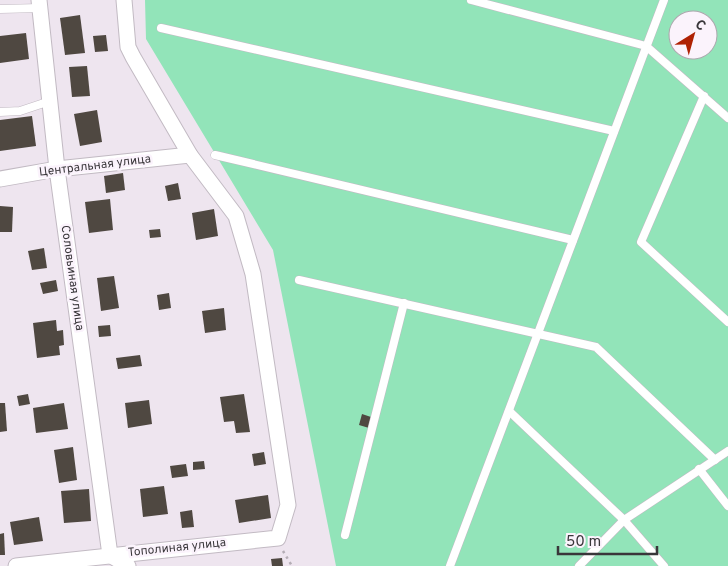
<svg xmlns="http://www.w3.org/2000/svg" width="728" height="566" viewBox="0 0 728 566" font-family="Overpass,sans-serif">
	<rect width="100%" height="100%" fill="#eee5ef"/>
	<path fill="#92e4b9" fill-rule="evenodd" d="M145 0H728V566H336L273 250 146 39ZM678 20H708V50H678Z"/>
	<g fill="#4f4841">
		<path d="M80 15 85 53 65 55 60 18Z"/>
		<path d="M26 33 29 59 0 63V36Z"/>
		<path d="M106 35 108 51 95 52 93 36Z"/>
		<path d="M87 66 90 96 72 97 69 67Z"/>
		<path d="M97 110 102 142 80 146 74 114Z"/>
		<path d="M32 116 36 146 0 151V120Z"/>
		<path d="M123 173 125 190 106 193 104 176Z"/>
		<path d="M178 183 181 199 168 201 165 186Z"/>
		<path d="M110 199 113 230 89 233 85 202Z"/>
		<path d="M0 206 13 207 12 232H0Z"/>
		<path d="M214 209 218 236 196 240 192 213Z"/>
		<path d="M160 229 161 237 150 238 149 230Z"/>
		<path d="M44 248 47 268 32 270 28 251Z"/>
		<path d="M114 276 119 308 101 311 97 278Z"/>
		<path d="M56 280 58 291 43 294 40 283Z"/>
		<path d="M169 293 171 308 159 310 157 295Z"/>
		<path d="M224 308 226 330 205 333 202 311Z"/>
		<path d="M56 320 57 331 63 330 64 345 59 346 60 355 37 358 33 323Z"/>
		<path d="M110 325 111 336 99 337 98 326Z"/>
		<path d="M140 355 142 366 118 369 116 358Z"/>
		<path d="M28 394 30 404 19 406 17 396Z"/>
		<path d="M244 394 250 432 236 433 234 421 224 422 220 397Z"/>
		<path d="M149 400 152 424 128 428 125 403Z"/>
		<path d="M0 403H5L7 431 0 432Z"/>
		<path d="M64 403 68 429 36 433 33 408Z"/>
		<path d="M362 414 371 417 369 428 359 425Z"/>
		<path d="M73 447 77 480 59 483 54 450Z"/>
		<path d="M264 452 266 464 254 466 252 454Z"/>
		<path d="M204 461 205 469 193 470V462Z"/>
		<path d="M186 464 188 476 172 478 170 466Z"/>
		<path d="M164 486 168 514 143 517 140 489Z"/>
		<path d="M89 489 91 521 64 523 61 491Z"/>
		<path d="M268 495 271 518 239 523 235 500Z"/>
		<path d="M192 510 194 527 182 528 180 512Z"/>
		<path d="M39 517 43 541 14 545 10 522Z"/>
		<path d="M4 533 5 555H0V534Z"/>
		<path d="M282 558 283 566H272L271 559Z"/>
	</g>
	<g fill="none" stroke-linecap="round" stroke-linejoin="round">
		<defs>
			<g id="lane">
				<path d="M471 0 646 46 728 118"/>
				<path d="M0 9 40 8"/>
				<path d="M161 28 614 131"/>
				<path d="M704 96 641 242 728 322"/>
				<path d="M0 112 20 111 50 101"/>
				<path d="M215 155 573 240"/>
				<path d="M299 280 596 347 715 460"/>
				<path d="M509 411 624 520 664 566"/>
				<path d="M699 469 728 506"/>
				<path d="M345 535 404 303"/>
				<path d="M450 566 664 0"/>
				<path d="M579 566 624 520 728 451"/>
			</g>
			<g id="street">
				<path d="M39 0 57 169 110 555"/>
				<path d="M0 179 57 169 190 155"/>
				<path d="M110 555 128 566"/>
				<path d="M16 566 278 538 288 505 253 274 236 216 190 155 133 57 128 47 124 0"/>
			</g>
		</defs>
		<use href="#lane" stroke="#c2bac3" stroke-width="9"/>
		<use href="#street" stroke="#c2bac3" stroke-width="17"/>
		<path stroke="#b4adb5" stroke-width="2.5" stroke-dasharray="2.5 4" stroke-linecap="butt" d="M283 551 292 566"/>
		<use href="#lane" stroke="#fff" stroke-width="8"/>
		<use href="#street" stroke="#fff" stroke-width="15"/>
	</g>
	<g text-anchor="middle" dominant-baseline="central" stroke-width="5" stroke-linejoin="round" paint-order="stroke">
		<g font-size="12" fill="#39363a" stroke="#fbf3fc">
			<text transform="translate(95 166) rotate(-7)">Центральная улица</text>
			<text transform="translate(72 278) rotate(82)">Соловьиная улица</text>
			<text transform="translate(177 548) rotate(-6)">Тополиная улица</text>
		</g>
	</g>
	<g transform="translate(693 35) rotate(37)"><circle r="24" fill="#fbf3fc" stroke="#ada7ae"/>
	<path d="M0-4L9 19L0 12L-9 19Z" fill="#af2204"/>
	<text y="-8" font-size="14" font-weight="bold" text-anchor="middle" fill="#39363a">С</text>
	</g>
	<path d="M558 546v8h99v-8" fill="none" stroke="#39363a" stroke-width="2.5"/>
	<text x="566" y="546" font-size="15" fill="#39363a" stroke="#fbf3fc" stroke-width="4" paint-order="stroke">50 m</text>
</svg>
